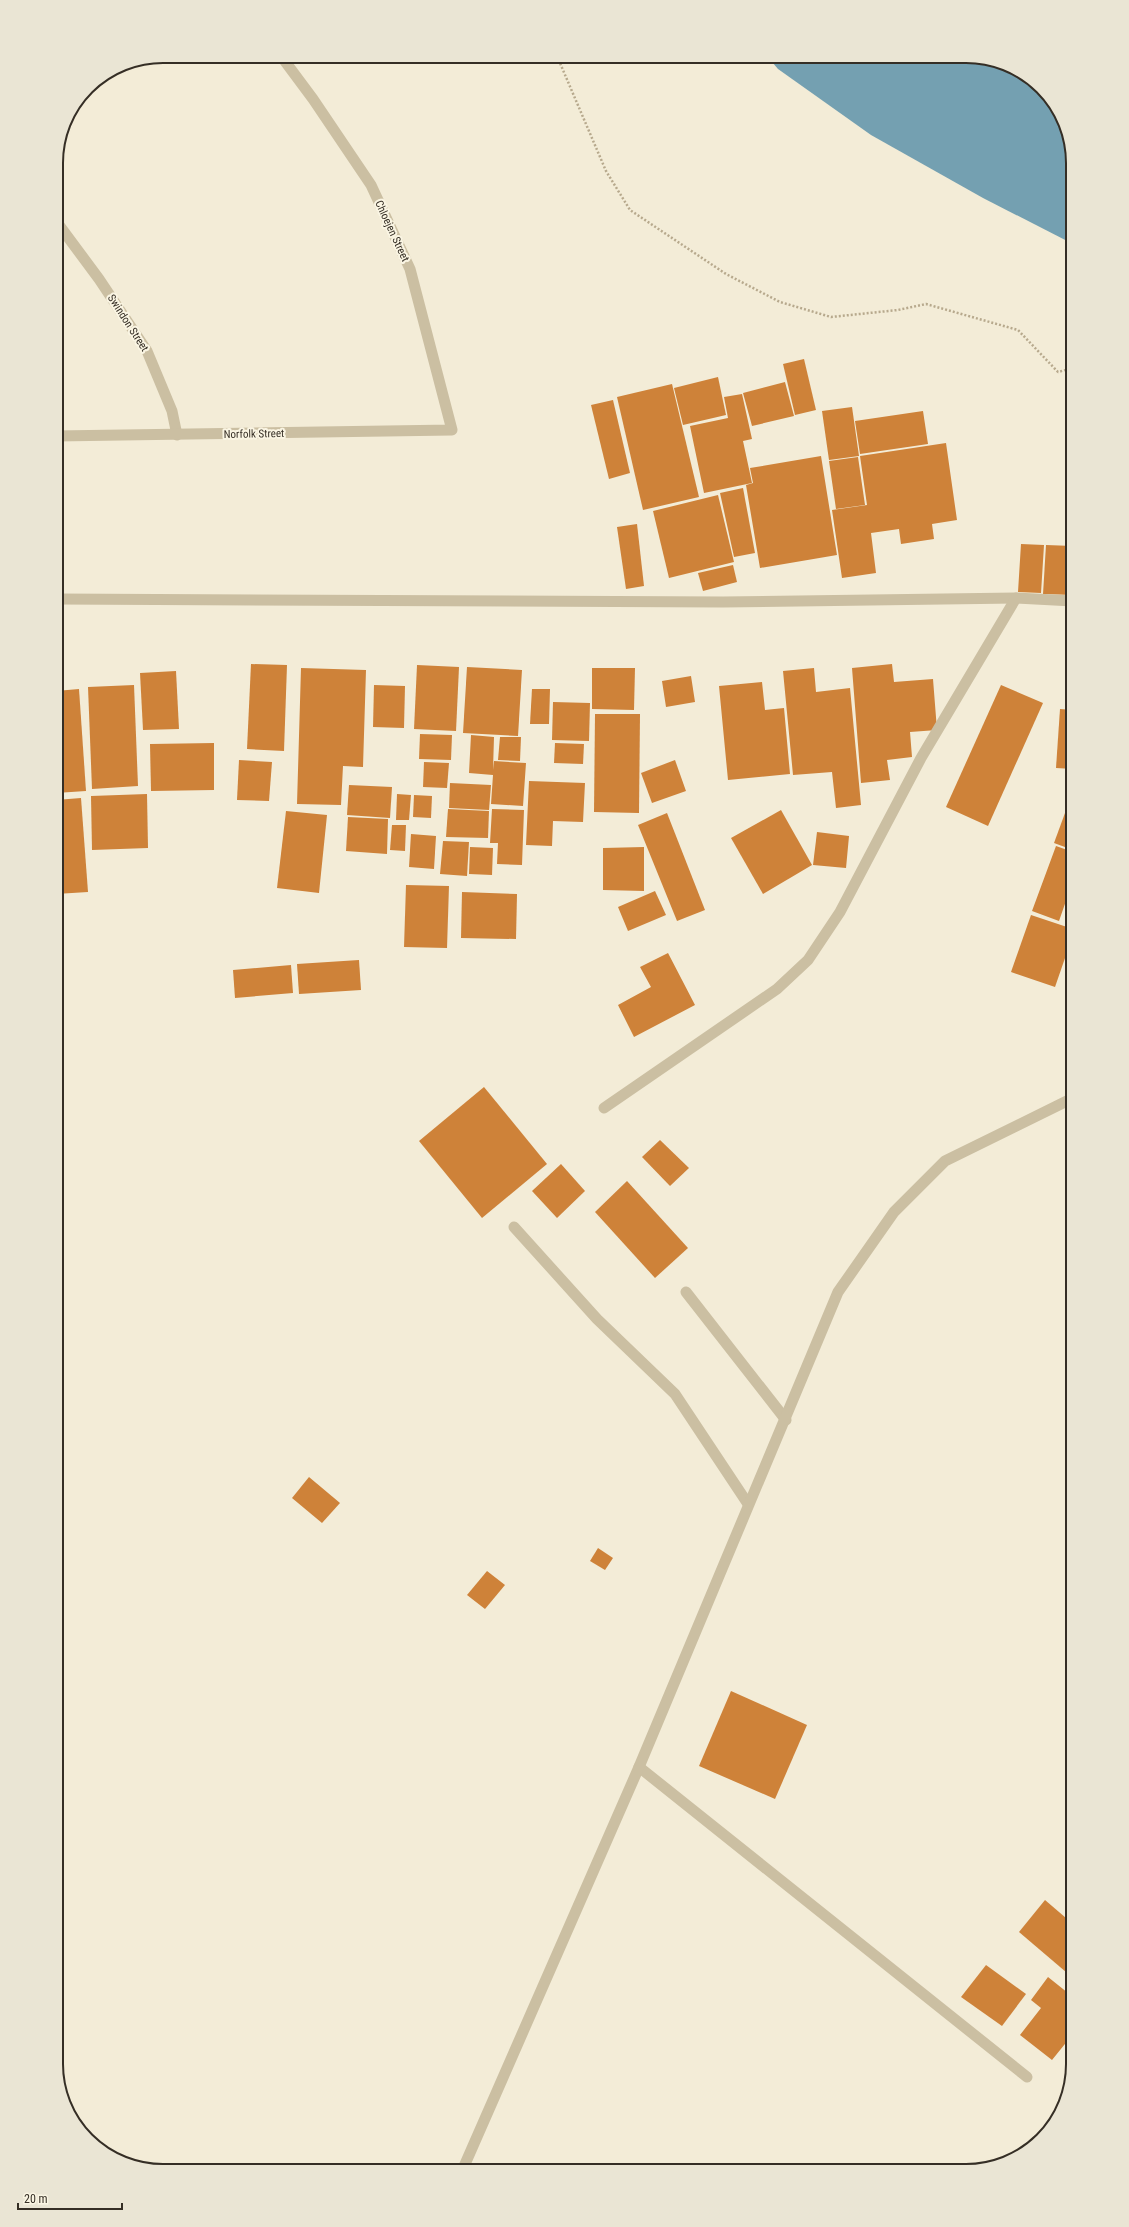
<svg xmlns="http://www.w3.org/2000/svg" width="1129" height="2227" viewBox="0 0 1129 2227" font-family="'Roboto Condensed',sans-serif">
	<rect width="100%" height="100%" fill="#f3ecd7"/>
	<path fill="#74a0b1" d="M767 56H973L1031 78 1065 122 1073 163V244L983 198 871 135 778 69Z"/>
	<g fill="#ce8239">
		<path d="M804 359 816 410 795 415 783 364Z"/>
		<path d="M718 377 726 415 683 425 674 388Z"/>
		<path d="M785 382 794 416 752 426 743 393Z"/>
		<path d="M672 384 699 497 643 510 617 397Z"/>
		<path d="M742 394 752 439 743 441 752 483 704 493 690 426 728 418 724 397Z"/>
		<path d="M613 400 630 473 609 479 591 405Z"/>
		<path d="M852 407 859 456 829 460 822 411Z"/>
		<path d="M923 411 928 444 860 454 855 421Z"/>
		<path d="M946 443 957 520 932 524 934 539 901 544 899 529 871 533 876 573 842 578 832 510 867 505 860 456Z"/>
		<path d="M821 456 837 555 760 568 746 485 753 483 750 468Z"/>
		<path d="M858 457 865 505 836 509 829 461Z"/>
		<path d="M743 488 755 553 734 557 720 493Z"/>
		<path d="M718 495 734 562 669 578 653 511Z"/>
		<path d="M637 524 644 586 626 589 617 527Z"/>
		<path d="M1021 544 1044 545 1041 593 1018 592Z"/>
		<path d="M1046 545 1073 546V595L1043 594Z"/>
		<path d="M733 565 737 582 703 591 698 573Z"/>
		<path d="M251 664 287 665 284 751 247 749Z"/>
		<path d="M892 664 894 682 933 679 937 730 910 732 912 757 887 760 890 780 861 783 852 668Z"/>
		<path d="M417 665 459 667 456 731 414 729Z"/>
		<path d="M467 667 522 670 518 736 463 733Z"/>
		<path d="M301 668 366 670 363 767 343 766 341 805 297 804Z"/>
		<path d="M592 668H635L634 710 592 709Z"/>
		<path d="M814 668 816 692 850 688 861 805 836 808 832 772 793 775 783 671Z"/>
		<path d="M176 671 179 729 143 730 140 673Z"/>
		<path d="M691 676 695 702 666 707 662 681Z"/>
		<path d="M762 682 765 710 784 708 790 774 728 780 719 686Z"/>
		<path d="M134 685 138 786 92 789 88 687Z"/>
		<path d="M374 685 405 686 404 728 373 727Z"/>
		<path d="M1001 685 1043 703 988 826 946 807Z"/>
		<path d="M79 689 86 791 56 793V691Z"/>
		<path d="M532 689H550L549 724H530Z"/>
		<path d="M553 702 590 703 589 741 552 740Z"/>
		<path d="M1060 709 1073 710V769L1056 768Z"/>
		<path d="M595 714H640L639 813 594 812Z"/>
		<path d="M420 734 452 735 451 760 419 759Z"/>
		<path d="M471 735 494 737 493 770 494 761 526 763 523 806 491 804 493 775 469 773Z"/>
		<path d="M500 737H521L520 761 498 760Z"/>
		<path d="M214 743V790L151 791 150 744Z"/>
		<path d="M555 743 584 744 583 764 554 763Z"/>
		<path d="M239 760 272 762 269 801 237 800Z"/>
		<path d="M675 760 686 791 652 803 641 773Z"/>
		<path d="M424 762 449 763 447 788 423 787Z"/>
		<path d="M529 781 585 783 583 822 553 821 552 846 526 845Z"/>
		<path d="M450 783 491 785 489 810 449 808Z"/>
		<path d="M349 785 392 787 390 818 347 815Z"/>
		<path d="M147 794 148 848 92 850 91 796Z"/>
		<path d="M397 794 411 795 409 820H396Z"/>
		<path d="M414 795 432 796 431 818 413 817Z"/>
		<path d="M81 798 88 892 56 894V800Z"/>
		<path d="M448 809 489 811 488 838 446 837Z"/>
		<path d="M492 809 524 810 522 865 497 864 498 843H490Z"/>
		<path d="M781 810 812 865 763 894 731 838Z"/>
		<path d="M286 811 327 815 319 893 277 888Z"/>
		<path d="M667 813 705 910 677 921 638 825Z"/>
		<path d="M1065 813 1073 817V850L1054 843Z"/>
		<path d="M348 817 388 819 387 854 346 851Z"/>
		<path d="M392 825H406L405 851 390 850Z"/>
		<path d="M817 832 849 836 846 868 813 865Z"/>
		<path d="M411 834 436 836 434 869 409 867Z"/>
		<path d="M443 841 469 842 467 876 440 874Z"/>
		<path d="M1056 846 1073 852V901L1067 898 1059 921 1032 911Z"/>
		<path d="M470 847 493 848 492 875 469 874Z"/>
		<path d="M644 847V891L603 890V848Z"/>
		<path d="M406 885 449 886 447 948 404 947Z"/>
		<path d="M655 891 666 915 628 931 618 907Z"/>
		<path d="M462 892 517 894 516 939 461 938Z"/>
		<path d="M1031 915 1073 929V935L1055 987 1011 972Z"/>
		<path d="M668 953 695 1005 634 1037 618 1005 651 987 640 967Z"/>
		<path d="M359 960 361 990 299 994 297 964Z"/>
		<path d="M291 965 293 993 235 998 233 970Z"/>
		<path d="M484 1087 547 1164 482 1218 419 1141Z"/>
		<path d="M660 1140 689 1168 670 1186 642 1157Z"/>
		<path d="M561 1164 585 1191 557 1218 532 1191Z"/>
		<path d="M627 1181 688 1248 655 1278 595 1212Z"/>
		<path d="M309 1477 340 1503 322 1523 292 1498Z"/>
		<path d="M598 1548 613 1558 605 1570 590 1561Z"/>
		<path d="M487 1571 505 1585 485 1609 467 1595Z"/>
		<path d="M731 1691 807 1725 775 1799 699 1766Z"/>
		<path d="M1045 1900 1073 1924V1978L1019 1932Z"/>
		<path d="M986 1965 1026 1994 1002 2026 961 1997Z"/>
		<path d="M1048 1977 1073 1997V2034L1052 2060 1020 2035 1041 2008 1031 2000Z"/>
	</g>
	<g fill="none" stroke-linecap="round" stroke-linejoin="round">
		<path stroke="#b7a98d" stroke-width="2.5" stroke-dasharray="2 2" stroke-linecap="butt" d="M557 56 606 171 630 210 726 274 780 302 831 317 898 310 926 304 1018 330 1058 372 1073 368"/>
		<g stroke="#cbbfa2" stroke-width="11">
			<path d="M514 1227 597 1319 675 1394 748 1504"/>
			<path d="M686 1292 786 1420"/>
		</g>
		<g stroke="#cbbfa2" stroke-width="11">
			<path d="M56 221 99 279 147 351 172 411 177 435"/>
			<path d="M56 436 452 430 410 269 371 185 313 99 281 56"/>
			<path d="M56 599 723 602 1016 598 1073 601"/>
			<path d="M604 1108 777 989 808 960 840 912 921 758 1016 598"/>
			<path d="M639 1767 1027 2077"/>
			<path d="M462 2171 639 1767 838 1292 894 1212 945 1161 1073 1098"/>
		</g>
	</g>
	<g text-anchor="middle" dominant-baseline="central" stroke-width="4" stroke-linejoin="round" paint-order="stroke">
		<g font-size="11" fill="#352e25" stroke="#faf5e3">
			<text transform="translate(392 231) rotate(65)">Chloejen Street</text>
			<text transform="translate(128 323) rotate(57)">Swindon Street</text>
			<text transform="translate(254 434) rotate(-1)">Norfolk Street</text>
		</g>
	</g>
	<path d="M0 0H1129V2227H0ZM163 63H966A100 100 0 0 1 1066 163V2064A100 100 0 0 1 966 2164H163A100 100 0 0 1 63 2064V163A100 100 0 0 1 163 63Z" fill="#eae5d4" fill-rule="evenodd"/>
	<path fill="none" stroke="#352e25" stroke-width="2" d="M163 63H966A100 100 0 0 1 1066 163V2064A100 100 0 0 1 966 2164H163A100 100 0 0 1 63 2064V163A100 100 0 0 1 163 63Z"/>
	<path d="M18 2203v6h104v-6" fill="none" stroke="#352e25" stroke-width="2"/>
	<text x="24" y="2203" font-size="12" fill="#352e25" stroke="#faf5e3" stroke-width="3" paint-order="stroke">20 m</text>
</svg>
